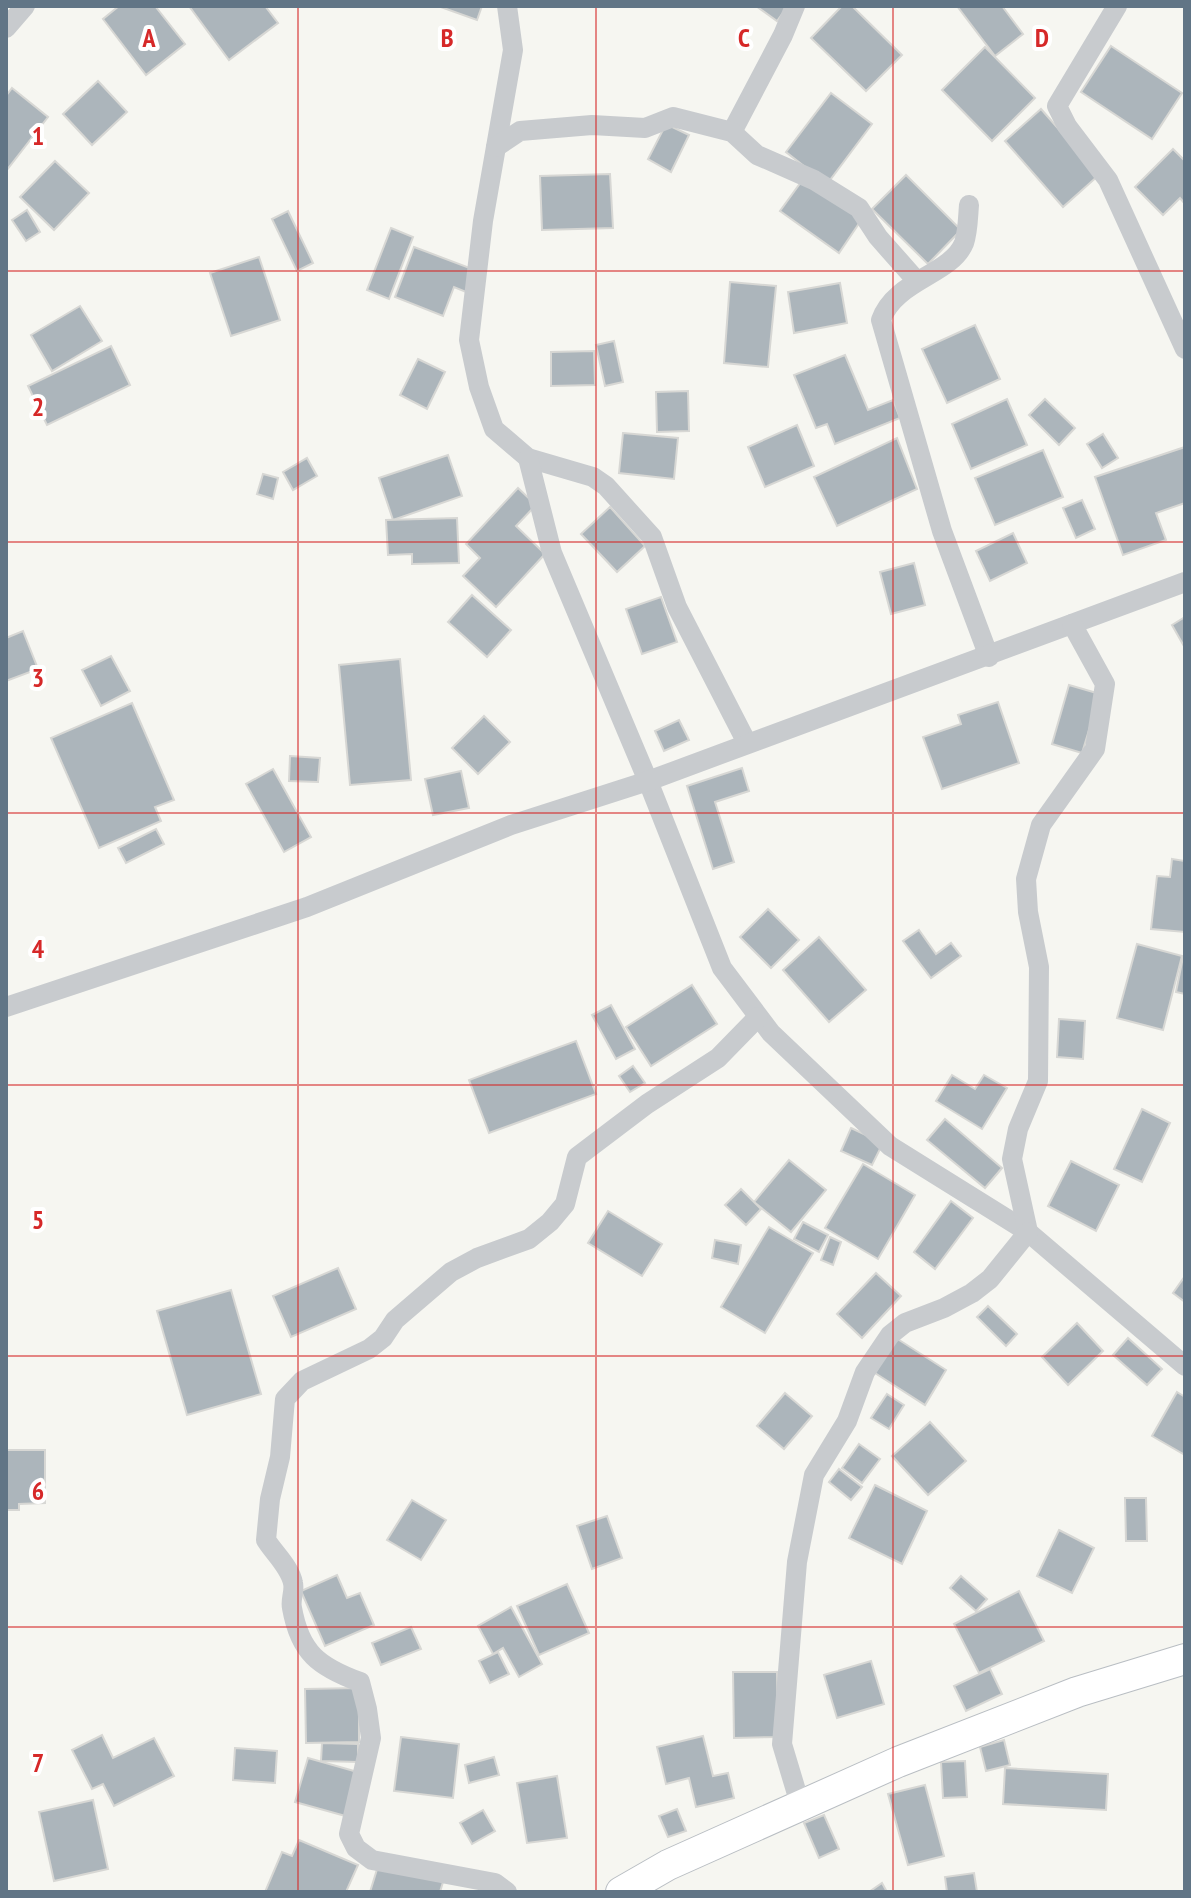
<svg xmlns="http://www.w3.org/2000/svg" width="1191" height="1898" viewBox="0 0 1191 1898" font-family="'PT Sans Narrow',sans-serif">
	<rect width="100%" height="100%" fill="#f6f6f1"/>
	<g fill="#acb5bb" stroke="#d7d7d4" stroke-width="2">
		<path d="M119 6H155L185 44 146 75 103 19Z"/>
		<path d="M189 6H265L278 23 229 60Z"/>
		<path d="M438 6H482L477 20Z"/>
		<path d="M756 6H788L777 21Z"/>
		<path d="M842 6H852L902 55 866 91 811 38Z"/>
		<path d="M957 6H1002L1023 34 995 56Z"/>
		<path d="M1111 46 1182 93 1152 139 1081 92Z"/>
		<path d="M985 47 1035 98 992 141 942 90Z"/>
		<path d="M98 81 127 112 92 145 63 114Z"/>
		<path d="M12 88 48 117 6 171V96Z"/>
		<path d="M831 93 872 124 827 184 786 152Z"/>
		<path d="M1041 109 1099 175 1063 207 1005 141Z"/>
		<path d="M666 124 689 135 671 172 648 159Z"/>
		<path d="M1173 149 1185 161V204L1180 198 1163 215 1135 187Z"/>
		<path d="M55 161 89 193 54 230 20 197Z"/>
		<path d="M610 174 613 228 542 230 540 176Z"/>
		<path d="M906 175 961 230 928 264 872 209Z"/>
		<path d="M804 178 862 219 839 253 780 211Z"/>
		<path d="M27 210 40 232 26 241 12 220Z"/>
		<path d="M288 211 313 263 297 271 272 219Z"/>
		<path d="M391 228 413 237 389 299 367 290Z"/>
		<path d="M414 247 475 270 466 292 454 287 443 316 395 297Z"/>
		<path d="M259 257 280 320 231 336 210 273Z"/>
		<path d="M730 282 776 286 768 367 724 363Z"/>
		<path d="M840 283 847 323 794 333 788 292Z"/>
		<path d="M80 306 102 341 52 371 31 335Z"/>
		<path d="M975 325 1000 379 947 403 922 349Z"/>
		<path d="M614 341 623 382 605 386 596 345Z"/>
		<path d="M111 346 130 385 47 425 28 386Z"/>
		<path d="M594 351 595 385 551 386V352Z"/>
		<path d="M845 355 868 410 893 400 900 418 835 444 827 424 816 428 794 375Z"/>
		<path d="M418 359 445 372 427 409 400 395Z"/>
		<path d="M688 391 689 431 657 432 656 392Z"/>
		<path d="M1007 399 1027 445 971 469 952 424Z"/>
		<path d="M1045 399 1075 428 1059 445 1029 415Z"/>
		<path d="M797 425 814 466 765 487 748 447Z"/>
		<path d="M623 433 678 438 674 479 619 473Z"/>
		<path d="M1103 434 1118 458 1102 468 1087 444Z"/>
		<path d="M897 438 917 489 837 526 814 477Z"/>
		<path d="M1185 447V503L1156 513 1166 540 1123 555 1095 477Z"/>
		<path d="M1043 450 1063 497 995 525 975 478Z"/>
		<path d="M448 455 462 496 393 520 379 478Z"/>
		<path d="M307 458 317 476 293 490 283 472Z"/>
		<path d="M263 474 278 478 273 499 257 494Z"/>
		<path d="M518 488 536 505 516 526 545 554 496 607 463 576 480 558 466 544Z"/>
		<path d="M1082 500 1095 529 1076 538 1063 508Z"/>
		<path d="M610 507 645 546 617 572 581 534Z"/>
		<path d="M457 518 459 563 412 564V554L388 555 386 520Z"/>
		<path d="M1013 533 1027 563 990 581 976 551Z"/>
		<path d="M914 563 925 605 891 614 880 572Z"/>
		<path d="M472 595 511 630 487 657 448 622Z"/>
		<path d="M661 597 677 642 642 654 626 609Z"/>
		<path d="M1185 617V648L1172 625Z"/>
		<path d="M23 631 38 669 6 681V638Z"/>
		<path d="M111 656 130 691 101 706 82 670Z"/>
		<path d="M400 659 411 780 350 785 339 665Z"/>
		<path d="M1069 685 1100 694 1082 753 1052 744Z"/>
		<path d="M998 702 1019 763 942 789 923 737 961 724 958 715Z"/>
		<path d="M132 703 174 800 155 807 161 821 99 848 51 738Z"/>
		<path d="M484 716 510 742 478 774 452 748Z"/>
		<path d="M679 720 689 740 664 751 655 731Z"/>
		<path d="M290 756 320 758 318 782 289 781Z"/>
		<path d="M742 768 749 791 715 802 734 862 713 869 687 786Z"/>
		<path d="M273 769 311 837 284 852 246 784Z"/>
		<path d="M461 771 469 808 433 815 425 779Z"/>
		<path d="M156 829 164 844 126 863 118 848Z"/>
		<path d="M1172 859 1185 861V932L1151 929 1157 876 1170 877Z"/>
		<path d="M768 909 799 940 771 968 740 937Z"/>
		<path d="M919 930 936 954 951 943 961 956 931 978 903 941Z"/>
		<path d="M819 937 866 990 829 1022 783 970Z"/>
		<path d="M1137 944 1182 956 1163 1030 1117 1018Z"/>
		<path d="M1183 957H1185V994L1176 992Z"/>
		<path d="M692 985 717 1024 651 1066 626 1027Z"/>
		<path d="M611 1005 635 1049 616 1059 592 1015Z"/>
		<path d="M1059 1019 1085 1021 1083 1059 1057 1057Z"/>
		<path d="M576 1041 596 1094 489 1133 469 1080Z"/>
		<path d="M633 1066 645 1083 630 1092 619 1076Z"/>
		<path d="M952 1075 975 1089 984 1075 1007 1088 982 1129 936 1101Z"/>
		<path d="M1142 1109 1170 1123 1142 1182 1114 1169Z"/>
		<path d="M945 1119 1002 1168 985 1188 927 1140Z"/>
		<path d="M851 1128 883 1143 872 1165 841 1151Z"/>
		<path d="M789 1160 826 1190 791 1232 754 1202Z"/>
		<path d="M1071 1161 1119 1185 1096 1231 1048 1206Z"/>
		<path d="M863 1164 915 1195 878 1259 825 1228Z"/>
		<path d="M741 1189 761 1209 746 1225 725 1205Z"/>
		<path d="M951 1201 973 1218 935 1269 914 1252Z"/>
		<path d="M608 1211 662 1244 642 1276 588 1243Z"/>
		<path d="M803 1222 828 1235 819 1252 794 1239Z"/>
		<path d="M769 1227 813 1253 765 1333 721 1307Z"/>
		<path d="M830 1237 841 1242 833 1265 821 1260Z"/>
		<path d="M715 1240 741 1245 738 1264 712 1258Z"/>
		<path d="M338 1268 356 1309 291 1337 273 1296Z"/>
		<path d="M876 1273 901 1296 862 1338 837 1314Z"/>
		<path d="M1185 1276V1302L1173 1293Z"/>
		<path d="M231 1290 261 1394 187 1415 157 1311Z"/>
		<path d="M988 1306 1017 1334 1006 1346 977 1317Z"/>
		<path d="M1077 1323 1103 1351 1068 1385 1042 1357Z"/>
		<path d="M896 1338 946 1370 925 1405 875 1373Z"/>
		<path d="M1128 1338 1162 1369 1147 1385 1113 1355Z"/>
		<path d="M1177 1392 1185 1397V1455L1152 1436Z"/>
		<path d="M785 1393 812 1416 784 1449 757 1426Z"/>
		<path d="M887 1394 904 1405 889 1429 871 1418Z"/>
		<path d="M930 1422 966 1461 928 1495 892 1456Z"/>
		<path d="M859 1444 880 1459 862 1483 842 1468Z"/>
		<path d="M6 1450H45V1503L19 1504V1510H6Z"/>
		<path d="M839 1469 862 1487 851 1500 829 1482Z"/>
		<path d="M875 1485 927 1511 902 1564 849 1538Z"/>
		<path d="M1125 1498H1146L1147 1541H1126Z"/>
		<path d="M412 1500 446 1520 421 1560 387 1540Z"/>
		<path d="M607 1516 622 1558 592 1569 577 1526Z"/>
		<path d="M1059 1530 1094 1548 1072 1593 1037 1576Z"/>
		<path d="M337 1575 347 1598 360 1593 374 1625 325 1646 301 1591Z"/>
		<path d="M961 1576 987 1599 976 1611 950 1588Z"/>
		<path d="M567 1584 589 1633 539 1655 517 1606Z"/>
		<path d="M1019 1591 1044 1641 979 1673 954 1624Z"/>
		<path d="M511 1607 542 1664 519 1677 503 1648 493 1654 478 1626Z"/>
		<path d="M411 1627 421 1649 381 1665 372 1643Z"/>
		<path d="M498 1652 509 1674 490 1683 479 1661Z"/>
		<path d="M871 1661 884 1704 837 1718 824 1675Z"/>
		<path d="M990 1669 1002 1694 966 1711 954 1686Z"/>
		<path d="M733 1672H777L778 1737 734 1738Z"/>
		<path d="M359 1688V1742L306 1743 305 1689Z"/>
		<path d="M102 1735 113 1758 154 1738 174 1776 114 1806 103 1784 92 1789 72 1750Z"/>
		<path d="M703 1736 713 1776 728 1773 734 1798 696 1807 689 1778 666 1784 657 1747Z"/>
		<path d="M401 1737 459 1744 453 1798 394 1791Z"/>
		<path d="M1004 1740 1010 1765 986 1771 980 1747Z"/>
		<path d="M322 1743 358 1744V1762L321 1761Z"/>
		<path d="M235 1748 277 1751 275 1783 233 1780Z"/>
		<path d="M494 1757 499 1775 469 1783 465 1765Z"/>
		<path d="M308 1758 361 1773 349 1817 295 1802Z"/>
		<path d="M965 1761 967 1797 943 1798 941 1762Z"/>
		<path d="M1005 1768 1108 1774 1106 1810 1003 1804Z"/>
		<path d="M557 1776 567 1838 527 1843 517 1783Z"/>
		<path d="M925 1785 944 1856 908 1865 888 1794Z"/>
		<path d="M93 1800 108 1869 54 1881 39 1812Z"/>
		<path d="M677 1809 686 1831 668 1837 659 1816Z"/>
		<path d="M483 1810 495 1831 472 1844 460 1823Z"/>
		<path d="M824 1815 839 1849 819 1858 804 1823Z"/>
		<path d="M299 1840 358 1865 346 1892H265L282 1852 292 1856Z"/>
		<path d="M379 1863 443 1882 440 1892H370Z"/>
		<path d="M974 1873 977 1892H947L945 1877Z"/>
		<path d="M882 1883 887 1892H869Z"/>
	</g>
	<g fill="none" stroke-linecap="round" stroke-linejoin="round">
		<defs>
			<path id="secondary" d="M621 1892 668 1865 898 1762 1077 1692 1185 1659"/>
		</defs>
		<use href="#secondary" stroke="#b9bec3" stroke-width="32"/>
		<g stroke="#c8cbce" stroke-width="20">
			<path d="M507 6 513 50 483 221 469 340 479 387 494 429 528 458 593 477 606 486 652 537 677 607 747 743"/>
			<path d="M1117 6 1057 106 1067 126 1108 180 1185 349"/>
			<path d="M6 28 25 6"/>
			<path d="M732 132 783 35 795 6"/>
			<path d="M496 147 520 131 592 125 645 128 673 117 732 132 757 155 814 180 859 208 878 237 916 280"/>
			<path d="M969 205C968 216 968 232 964 243 951 275 895 280 881 320L942 531 989 657"/>
			<path d="M528 458 552 553 648 781 722 968 771 1033 890 1146 1028 1232 1185 1366"/>
			<path d="M6 1007 307 907 511 825 648 781 1185 582"/>
			<path d="M1028 1232 1012 1159 1018 1129 1038 1081 1039 967 1028 912 1026 879 1041 825 1095 749 1105 684 1072 624"/>
			<path d="M800 1804 782 1744 797 1562 814 1475 847 1421 865 1372 890 1335 905 1323 944 1308 972 1293 990 1279 1028 1232"/>
			<path d="M507 1892 495 1883 372 1860 356 1848 349 1834 371 1738 367 1709 360 1682C319 1667 300 1653 292 1608 290 1600 295 1591 293 1583 290 1567 274 1553 266 1540L270 1499 280 1457 285 1399 302 1381 369 1349 383 1338 395 1320 451 1272 477 1258 529 1239 550 1222 565 1204 577 1157 647 1104 718 1058 758 1017"/>
		</g>
		<use href="#secondary" stroke="#fff" stroke-width="30"/>
	</g>
	<path fill="none" stroke="#d62828" stroke-width="2" stroke-opacity="0.55" d="M298 6V1892M596 6V1892M893 6V1892M6 271H1185M6 542H1185M6 813H1185M6 1085H1185M6 1356H1185M6 1627H1185"/>
	<g font-size="26" text-anchor="middle" font-weight="bold" fill="#d62828" stroke="#fff" stroke-width="8" stroke-linejoin="round" paint-order="stroke">
		<text x="149" y="47">A</text>
		<text x="447" y="47">B</text>
		<text x="744" y="47">C</text>
		<text x="1042" y="47">D</text>
		<text x="38" y="145">1</text>
		<text x="38" y="416">2</text>
		<text x="38" y="687">3</text>
		<text x="38" y="958">4</text>
		<text x="38" y="1229">5</text>
		<text x="38" y="1500">6</text>
		<text x="38" y="1772">7</text>
	</g>
	<rect width="1191" height="1898" fill="none" stroke="#617586" stroke-width="16"/>
</svg>
